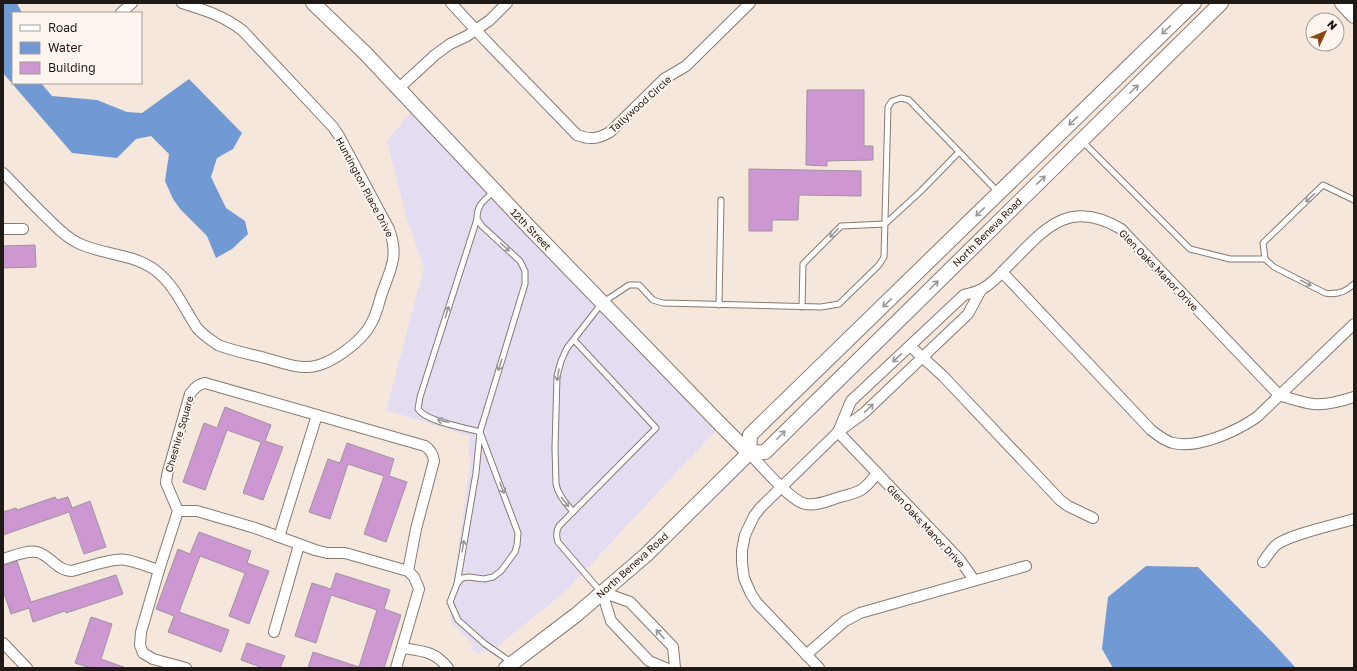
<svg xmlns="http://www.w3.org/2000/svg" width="1357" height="671" viewBox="0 0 1357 671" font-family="'Golos Text',sans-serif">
	<rect width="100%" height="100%" fill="#f6e7dc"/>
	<path fill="#e4dcf1" d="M411 112 716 430 567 590 493 650 477 653 471 650 473 645 471 642 451 622 450 611 471 457 468 455 470 436 386 410 424 268 407 219 387 141Z"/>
	<g fill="#7199d4">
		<path d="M3 3H17L22 13H13V83H41L52 96 97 100 127 112 142 113 189 79 242 133 233 149 217 158 211 177 226 208 245 221 248 234 232 249 216 258 207 236 181 210 173 199 165 181 169 154 151 136 136 139 117 158 72 153 3 73Z"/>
		<path d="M1146 566 1198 567 1273 643 1296 668H1113L1102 649 1108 597Z"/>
	</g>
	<g fill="#cd98d1" stroke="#9e939f">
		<path d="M807 90H864V146H873V160L827 161V166L806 165Z"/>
		<path d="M749 169 861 171V196L799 195 798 220H772V231H749Z"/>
		<path d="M35 245 36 267 3 268V246Z"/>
		<path d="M225 407 271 425 265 441 283 447 263 500 243 493 261 442 227 430 205 490 183 482 204 423 217 428Z"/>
		<path d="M347 443 394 459 389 476 407 482 386 542 364 534 384 476 348 464 330 519 309 512 328 459 340 463Z"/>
		<path d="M55 497 57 500 68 497 72 508 90 501 106 547 84 554 69 512 3 535V512L16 508 17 510Z"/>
		<path d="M199 532 251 551 247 563 269 571 249 624 229 616 245 573 200 556 179 612 229 630 221 652 168 632 174 616 156 609 178 549 190 554Z"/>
		<path d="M17 561 31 602 116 575 123 594 66 613 65 611 33 622 29 608 11 614 3 590V566Z"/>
		<path d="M336 573 390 590 384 609 401 615 384 668H308L313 652 359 667 377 610 331 595 316 643 295 636 312 583 331 589Z"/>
		<path d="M91 617 112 624 101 659 126 668H91L75 663Z"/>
		<path d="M247 643 285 656 280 668H263L241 660Z"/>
	</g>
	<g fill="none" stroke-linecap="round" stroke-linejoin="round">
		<defs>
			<g id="lane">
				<path d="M1082 141 1190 249 1230 259H1265"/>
				<path d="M494 191C484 201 477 204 477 219L420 397 418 409C427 422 464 427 480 432L476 473 457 584 450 602 458 620 485 644 511 662"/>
				<path d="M1354 200 1323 185 1263 243 1265 259 1274 267 1325 293C1336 295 1346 292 1354 284"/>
				<path d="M719 305 721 200"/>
				<path d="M802 307 803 264 841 226 885 224 920 192 959 152"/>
				<path d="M574 340 656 428 559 526C556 531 556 536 558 542L601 592"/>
				<path d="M573 512C566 503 558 495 556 484L555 448 557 376 561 361 567 348 602 303 629 285H639L653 300 663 303 821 307 839 304 879 265 884 257 888 107 892 101 901 98 909 100 999 193"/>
				<path d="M457 584 462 578 469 577 484 579 493 577 501 571 515 552 517 545 518 533 480 432 525 284V271L520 261 482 226 477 219"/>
			</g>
			<g id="street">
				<path d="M451 3 486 41 577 135C590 140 598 139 610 132L664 79 686 66 750 3"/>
				<path d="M121 13 132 3"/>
				<path d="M398 89 435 55 450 44 467 36 490 20 507 3"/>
				<path d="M3 173C16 186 28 199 41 212 53 223 63 236 78 243 102 255 132 253 155 270 175 285 183 307 197 328 203 335 211 340 218 345 233 351 250 354 265 358 277 361 295 368 307 367 329 367 363 341 372 322 377 313 379 302 382 293 391 268 399 256 389 229L339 136 333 127 243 31C223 15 206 11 182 3"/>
				<path d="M3 229H23"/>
				<path d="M1002 272 1151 430C1158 435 1164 441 1173 443 1198 449 1237 431 1257 417L1354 324"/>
				<path d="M910 346 943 376 1060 500 1068 506 1093 518"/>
				<path d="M838 432 851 401 964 295C970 293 977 292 982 289 991 284 998 277 1005 269 1042 233 1065 196 1121 229L1279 395C1313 406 1320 408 1354 397"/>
				<path d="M838 432 960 560 974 580"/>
				<path d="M749 453C761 465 791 502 806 504 817 506 830 500 840 497 860 492 864 491 877 473"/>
				<path d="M178 511H197L255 528 315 550 327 553H345L408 571"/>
				<path d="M279 537 317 415"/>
				<path d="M3 559C13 556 27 550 37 552 50 555 57 571 72 571 85 568 114 557 126 560 138 562 148 567 159 570"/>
				<path d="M1263 562C1267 556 1271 550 1276 545 1291 534 1335 525 1354 519"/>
				<path d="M602 592 630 602 673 647 675 668"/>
				<path d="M602 592 611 621 649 661 666 668"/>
				<path d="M274 632 299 545"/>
				<path d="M3 643 27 668"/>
				<path d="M402 648C422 651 435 651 448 668"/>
				<path d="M806 655 845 621 860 613 1026 566"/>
				<path d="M186 668 153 659 143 653 140 645 141 632 159 570 178 511 166 483 167 475 190 394C194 388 198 384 205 383L425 446C431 450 433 454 434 461L416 529 408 571 414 577 419 589 396 668"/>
				<path d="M819 668 757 603 751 594 744 578 742 563V550L745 535 754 516 761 507 838 432 864 413 968 314 981 290"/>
			</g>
			<g id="secondary">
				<path d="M313 3 365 53 528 226 722 426 749 453"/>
				<path d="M1342 3 1354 16"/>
				<path d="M749 453 750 435 1194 3"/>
				<path d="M506 668 576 615 646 555 749 453 765 452 1221 3"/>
			</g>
		</defs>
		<use href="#lane" stroke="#877a70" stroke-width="7"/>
		<use href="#street" stroke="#877a70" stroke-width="12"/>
		<use href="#secondary" stroke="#877a70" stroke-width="16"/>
		<use href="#lane" stroke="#fff" stroke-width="5"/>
		<use href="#street" stroke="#fff" stroke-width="10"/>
		<use href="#secondary" stroke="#fff" stroke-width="14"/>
	</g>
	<defs><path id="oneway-shaft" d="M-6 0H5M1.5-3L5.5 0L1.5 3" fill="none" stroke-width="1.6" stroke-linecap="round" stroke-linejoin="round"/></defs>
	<g stroke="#9a9896">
		<use href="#oneway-shaft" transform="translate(1166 30) rotate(136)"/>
		<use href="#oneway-shaft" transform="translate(1134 89) rotate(-44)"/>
		<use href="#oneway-shaft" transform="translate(1073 121) rotate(136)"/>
		<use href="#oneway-shaft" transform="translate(1041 180) rotate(-44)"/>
		<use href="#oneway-shaft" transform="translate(1310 198) rotate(136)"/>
		<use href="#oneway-shaft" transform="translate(980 212) rotate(136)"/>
		<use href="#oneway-shaft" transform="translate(834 233) rotate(135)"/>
		<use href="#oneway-shaft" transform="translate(505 247) rotate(42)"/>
		<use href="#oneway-shaft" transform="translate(1306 283) rotate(27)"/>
		<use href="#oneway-shaft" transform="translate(934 285) rotate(-45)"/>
		<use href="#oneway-shaft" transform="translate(887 303) rotate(136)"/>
		<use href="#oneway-shaft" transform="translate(447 312) rotate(-72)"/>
		<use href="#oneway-shaft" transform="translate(897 358) rotate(137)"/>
		<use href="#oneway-shaft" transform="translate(500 365) rotate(107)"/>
		<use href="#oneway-shaft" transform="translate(558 375) rotate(99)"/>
		<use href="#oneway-shaft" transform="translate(869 408) rotate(-44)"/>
		<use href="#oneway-shaft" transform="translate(443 421) rotate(-165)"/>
		<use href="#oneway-shaft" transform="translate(781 435) rotate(-45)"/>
		<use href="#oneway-shaft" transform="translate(502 488) rotate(69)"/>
		<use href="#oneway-shaft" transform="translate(565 502) rotate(52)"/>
		<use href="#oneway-shaft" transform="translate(463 546) rotate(-81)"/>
		<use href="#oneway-shaft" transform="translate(660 634) rotate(-133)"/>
	</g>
	<g text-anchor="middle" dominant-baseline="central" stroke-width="4" stroke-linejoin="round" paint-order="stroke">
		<g font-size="10" fill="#1f1a16" stroke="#fff5ef">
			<text transform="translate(640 104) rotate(-42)">Tallywood Circle</text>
			<text transform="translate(365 187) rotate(62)">Huntington Place Drive</text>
			<text transform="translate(531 229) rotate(46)">12th Street</text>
			<text transform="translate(987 232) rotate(-45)">North Beneva Road</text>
			<text transform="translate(1159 270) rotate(46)">Glen Oaks Manor Drive</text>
			<text transform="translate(179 434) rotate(-74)">Cheshire Square</text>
			<text transform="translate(926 526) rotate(47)">Glen Oaks Manor Drive</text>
			<text transform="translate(632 565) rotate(-42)">North Beneva Road</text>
		</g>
	</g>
	<rect width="1357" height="671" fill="none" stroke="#1f1a16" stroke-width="8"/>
	<rect x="12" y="12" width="130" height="72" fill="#fff5ef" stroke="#a59d98"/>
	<rect x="20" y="25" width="20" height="6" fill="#ffffff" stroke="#a59d98"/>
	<text x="48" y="32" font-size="12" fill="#1f1a16">Road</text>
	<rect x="20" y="42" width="20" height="12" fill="#7199d4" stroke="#a59d98"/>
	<text x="48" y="52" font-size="12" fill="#1f1a16">Water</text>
	<rect x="20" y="62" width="20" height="12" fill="#cd98d1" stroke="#a59d98"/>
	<text x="48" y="72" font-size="12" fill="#1f1a16">Building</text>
	<g transform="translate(1325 32) rotate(46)"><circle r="19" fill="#fff5ef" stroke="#a59d98"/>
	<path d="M0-3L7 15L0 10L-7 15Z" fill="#884811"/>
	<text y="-6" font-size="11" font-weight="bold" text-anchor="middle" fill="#1f1a16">N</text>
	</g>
</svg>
